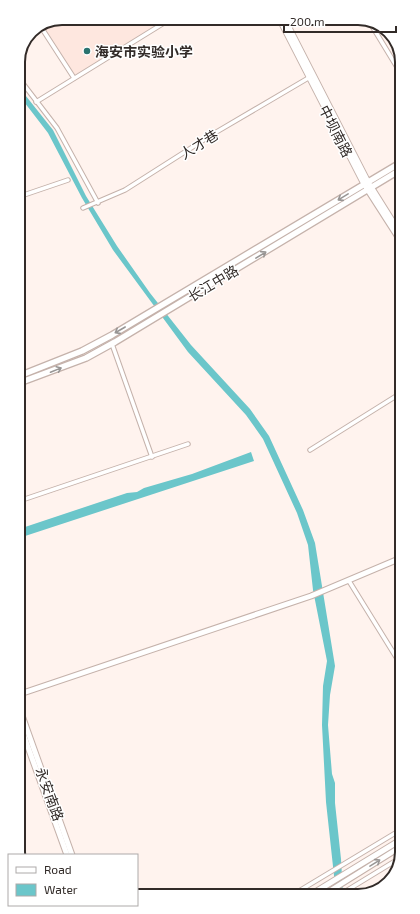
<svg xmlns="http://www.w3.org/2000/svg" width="420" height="914" viewBox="0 0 420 914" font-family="'Exo 2','Noto Sans SC',sans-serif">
	<rect width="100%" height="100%" fill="#fff3ee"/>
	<path fill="#fee7df" d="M62 18H169L74 76 43 26Z"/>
	<g fill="#6bc6ca">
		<path d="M18 86 53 130 86 196 117 246 150 293 191 345 250 409 269 436 303 510 315 543 335 666 330 695 328 725 332 774 335 783V803L341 859 343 894H336L326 802 322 725 323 686 327 661 313 590 308 545 297 513 263 439 246 415 188 352 113 250 82 198 48 133 18 94Z"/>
		<path d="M251 452 254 461 19 538V529L127 493 137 492 144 488 192 474Z"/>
	</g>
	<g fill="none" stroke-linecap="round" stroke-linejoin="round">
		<defs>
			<g id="street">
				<path d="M369 21 400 72"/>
				<path d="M41 27 74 78"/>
				<path d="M289 27 303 18"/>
				<path d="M18 77 57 128 98 203"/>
				<path d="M36 102 172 18"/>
				<path d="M18 197 68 180"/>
				<path d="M83 208 125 190 213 134 310 77"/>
				<path d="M112 344 152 457"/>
				<path d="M310 450 401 393"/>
				<path d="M19 501 188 444"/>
				<path d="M349 581 401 665"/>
				<path d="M294 894 402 829"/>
				<path d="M341 894 400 858"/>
			</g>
			<g id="secondary">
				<path d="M279 18 364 184 400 240"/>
				<path d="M284 18 368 182 400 233"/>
				<path d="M20 694 311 596 401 558"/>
				<path d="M20 710 72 855"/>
				<path d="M20 725 67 855"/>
				<path d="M312 894 402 839"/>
				<path d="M325 894 402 846"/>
			</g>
			<g id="primary">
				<path d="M19 376 82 351 112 335 400 163"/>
				<path d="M19 383 86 358 115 342 400 170"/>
			</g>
		</defs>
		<use href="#street" stroke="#c5b2ab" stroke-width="5.5"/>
		<use href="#secondary" stroke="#c5b2ab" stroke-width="7"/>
		<use href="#primary" stroke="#c5b2ab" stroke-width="8"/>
		<use href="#street" stroke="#fff" stroke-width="3.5"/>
		<use href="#secondary" stroke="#fff" stroke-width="5"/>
		<use href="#primary" stroke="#fff" stroke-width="5.5"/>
	</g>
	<defs><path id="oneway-shaft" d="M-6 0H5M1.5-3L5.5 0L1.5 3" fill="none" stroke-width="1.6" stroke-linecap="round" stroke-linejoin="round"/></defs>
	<g stroke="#989594">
		<use href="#oneway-shaft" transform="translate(343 197) rotate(149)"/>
		<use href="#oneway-shaft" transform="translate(261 255) rotate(-31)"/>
		<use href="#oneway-shaft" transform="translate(120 330) rotate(150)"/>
		<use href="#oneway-shaft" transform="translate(56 370) rotate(-22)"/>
		<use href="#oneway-shaft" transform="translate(375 863) rotate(-32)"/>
	</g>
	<circle fill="#2a736f" stroke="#fff" stroke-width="1.5" cx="87" cy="51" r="4"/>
	<g text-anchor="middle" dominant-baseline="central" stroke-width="3" stroke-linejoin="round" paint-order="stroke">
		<g font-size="14" font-weight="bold" fill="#322b28" stroke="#fff" text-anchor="start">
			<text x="95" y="51">海安市实验小学</text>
		</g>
		<g font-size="14" fill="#322b28" stroke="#fff">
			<text transform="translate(336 131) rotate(63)">中坝南路</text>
			<text transform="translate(199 144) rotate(-32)">人才巷</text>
			<text transform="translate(213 283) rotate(-31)">长江中路</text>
			<text transform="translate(50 794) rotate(70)">永安南路</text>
		</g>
	</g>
	<path d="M0 0H420V914H0ZM62 25H358A37 37 0 0 1 395 62V852A37 37 0 0 1 358 889H62A37 37 0 0 1 25 852V62A37 37 0 0 1 62 25Z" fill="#fff" fill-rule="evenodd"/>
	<path fill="none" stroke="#322b28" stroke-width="2" d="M62 25H358A37 37 0 0 1 395 62V852A37 37 0 0 1 358 889H62A37 37 0 0 1 25 852V62A37 37 0 0 1 62 25Z"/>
	<rect x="8" y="854" width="130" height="52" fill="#ffffff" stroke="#adaaa9"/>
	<rect x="16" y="867" width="20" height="6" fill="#ffffff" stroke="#adaaa9"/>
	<text x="44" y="874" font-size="12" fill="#322b28">Road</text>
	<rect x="16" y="884" width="20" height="12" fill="#6bc6ca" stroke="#adaaa9"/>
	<text x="44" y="894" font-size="12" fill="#322b28">Water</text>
	<path d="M284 26v6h112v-6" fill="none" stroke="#322b28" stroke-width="2"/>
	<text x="290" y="26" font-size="12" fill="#322b28" stroke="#ffffff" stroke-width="3" paint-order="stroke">200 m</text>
</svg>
